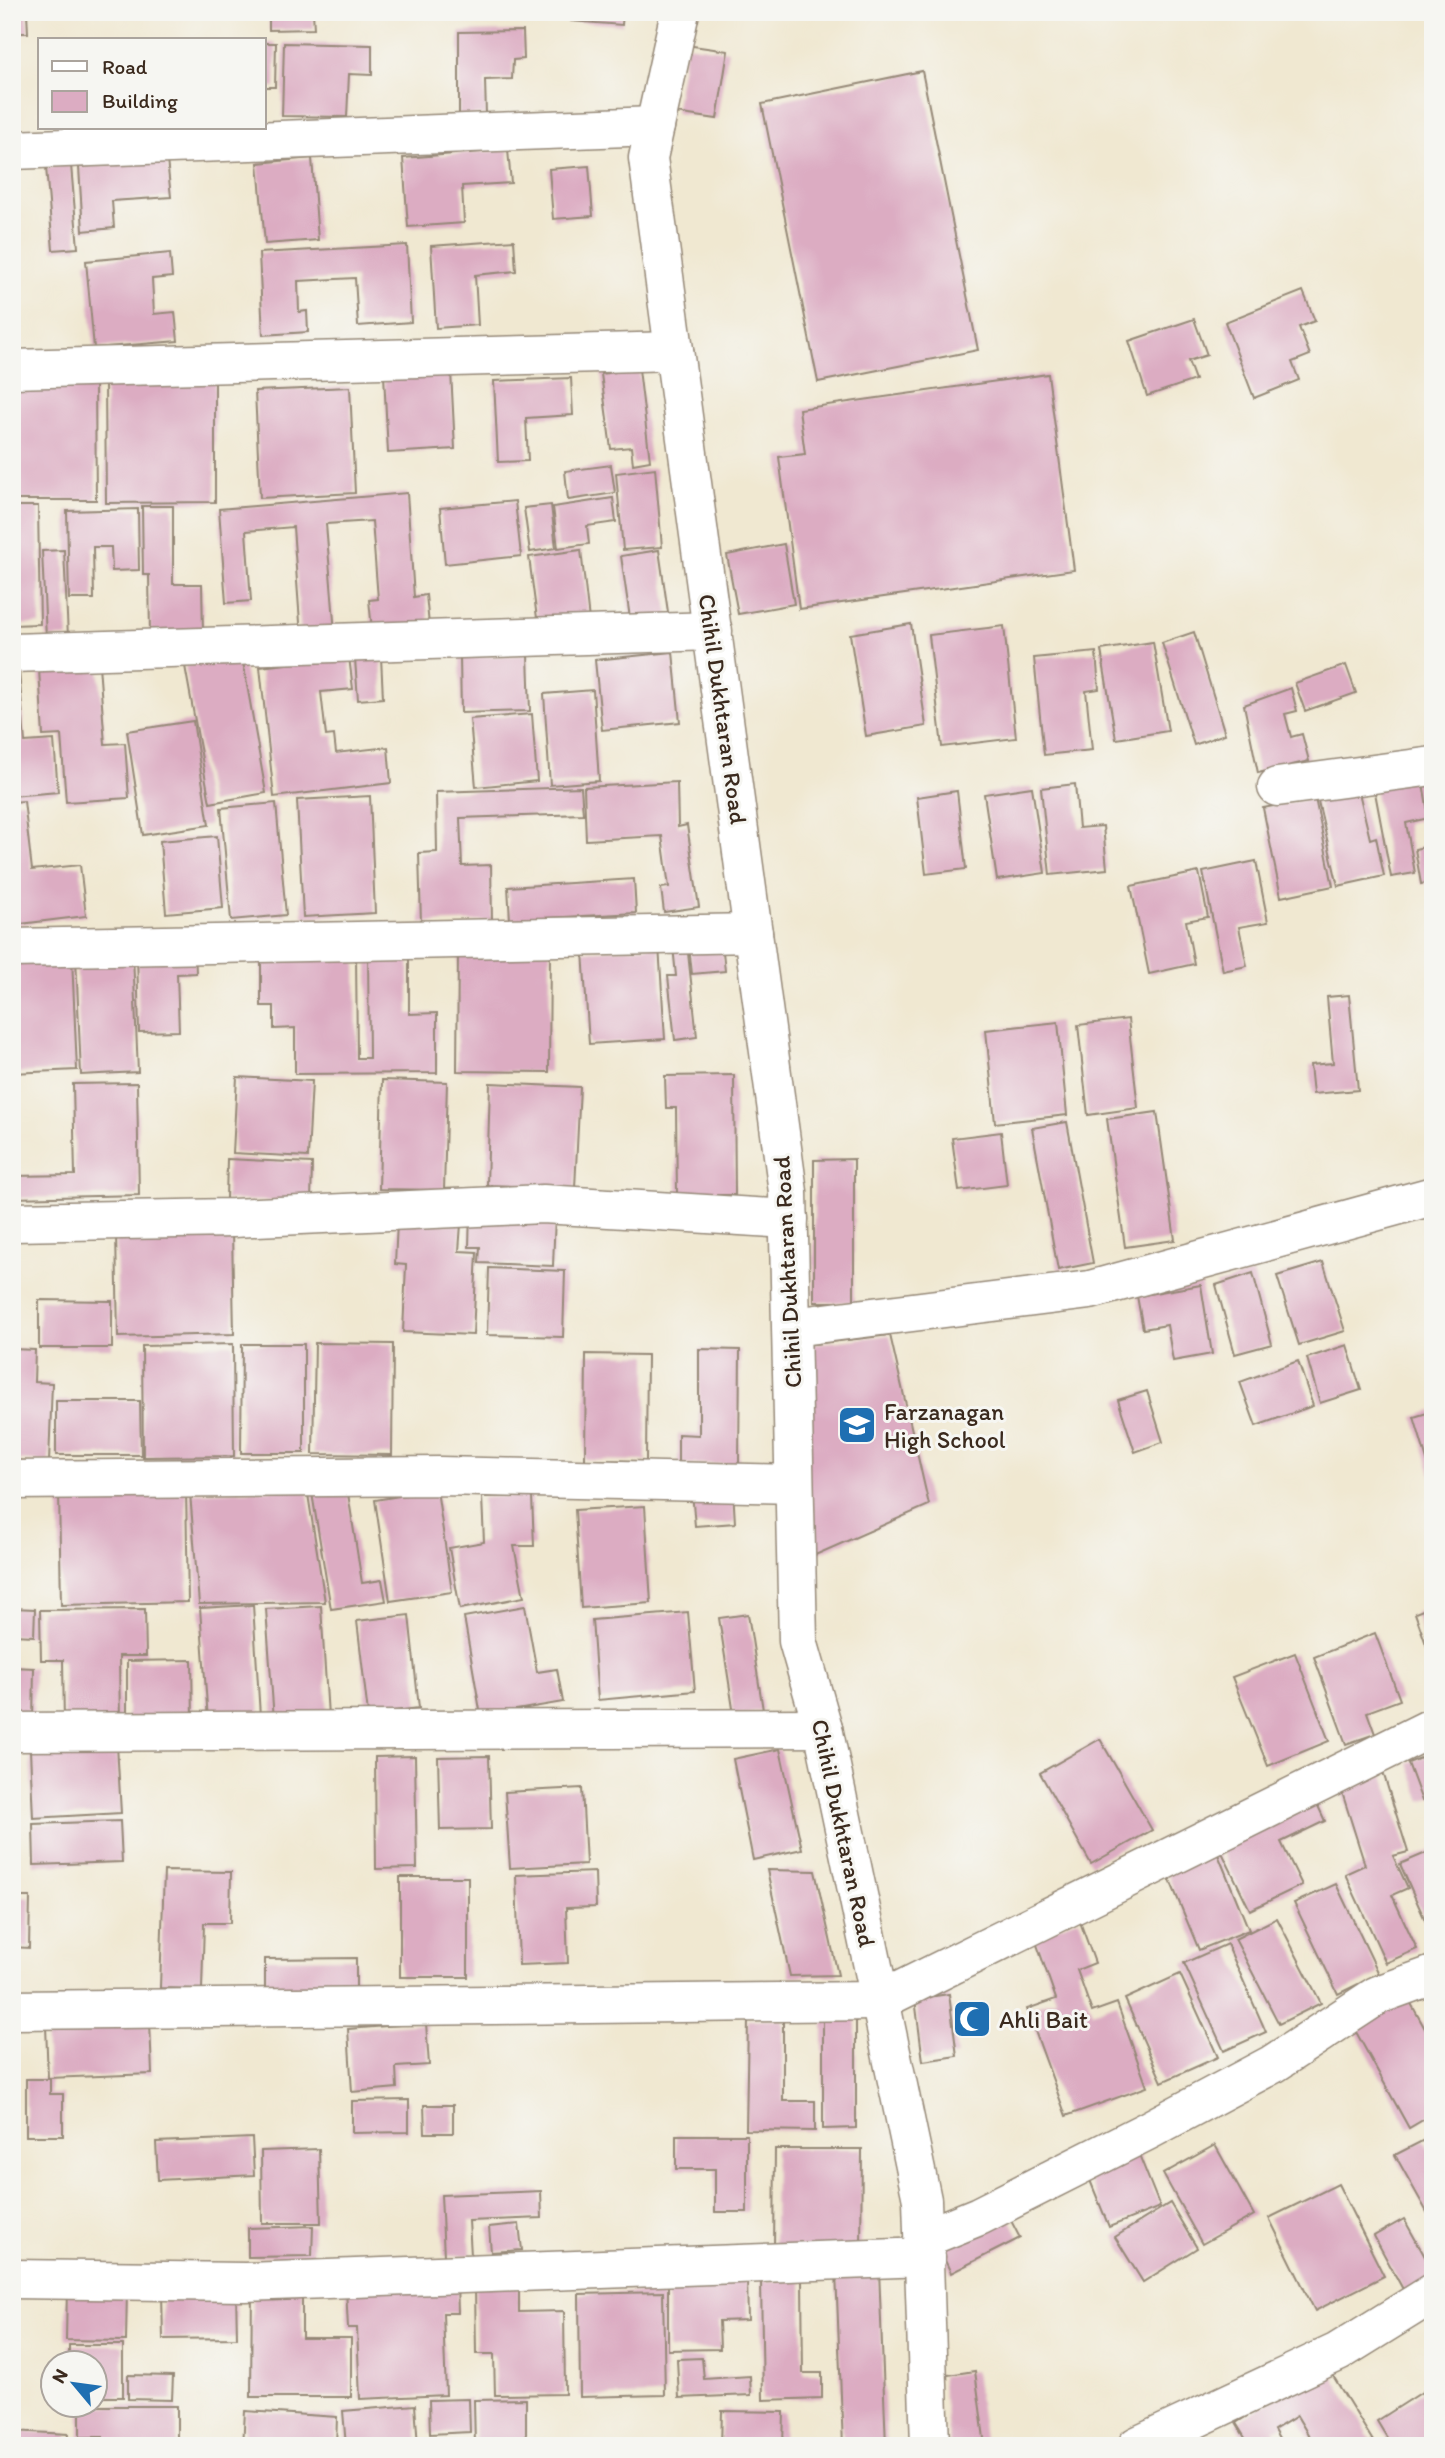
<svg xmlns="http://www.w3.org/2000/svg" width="1445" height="2458" viewBox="0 0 1445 2458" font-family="Itim,sans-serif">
	<rect width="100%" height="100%" fill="#f6f6f2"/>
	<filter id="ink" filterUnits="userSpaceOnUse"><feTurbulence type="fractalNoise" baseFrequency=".0143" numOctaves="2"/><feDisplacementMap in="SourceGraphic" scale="14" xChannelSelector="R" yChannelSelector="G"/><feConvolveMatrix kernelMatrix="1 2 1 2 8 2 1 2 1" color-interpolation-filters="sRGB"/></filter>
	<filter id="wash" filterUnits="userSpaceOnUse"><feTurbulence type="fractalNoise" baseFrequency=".00686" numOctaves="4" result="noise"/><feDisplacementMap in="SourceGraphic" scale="28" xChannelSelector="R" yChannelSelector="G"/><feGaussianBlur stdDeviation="1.57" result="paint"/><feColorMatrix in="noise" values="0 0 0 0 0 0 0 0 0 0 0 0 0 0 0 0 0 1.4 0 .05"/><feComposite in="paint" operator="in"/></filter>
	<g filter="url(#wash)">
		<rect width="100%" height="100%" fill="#f0e8d1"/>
		<g id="blocks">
			<g fill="#dcacc2">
				<path d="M12 12H27L28 33H12Z"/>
				<path d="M269 12H313L314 29 269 30Z"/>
				<path d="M572 12H623L622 25 571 21Z"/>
				<path d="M523 31 524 59 513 60 512 79 485 80 486 115H459V32Z"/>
				<path d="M264 43H276L275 87H264Z"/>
				<path d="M284 43 372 45V75L349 74 347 117 282 116Z"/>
				<path d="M686 45 728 51 717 119 675 113Z"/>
				<path d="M922 71 978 350 818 382 762 104Z"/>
				<path d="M508 150 511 183 462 186 464 223 408 227 403 158Z"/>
				<path d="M312 158 318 240 265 244 258 163Z"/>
				<path d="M167 160 171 197 112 201 114 228 83 231 79 167Z"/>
				<path d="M71 165 78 248 53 250 46 167Z"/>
				<path d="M589 166 593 216 553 219 549 169Z"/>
				<path d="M514 240 516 271 475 275 478 325 436 328 431 246Z"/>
				<path d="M407 245 411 322 358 326 355 278 298 281 299 312 307 311 308 332 263 335 259 253Z"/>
				<path d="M170 253 172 277 152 279 154 314 175 312 178 341 94 348 86 261Z"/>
				<path d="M1303 291 1315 321 1299 327 1310 355 1292 362 1299 380 1254 398 1225 322Z"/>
				<path d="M1194 319 1207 355 1188 361 1195 380 1147 396 1129 341Z"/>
				<path d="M639 369 650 461 633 464 631 447 611 449 601 374Z"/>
				<path d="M451 371 455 449 388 453 384 375Z"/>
				<path d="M1048 374 1074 570 799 609 779 457 805 454 799 409Z"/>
				<path d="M571 378 573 415 526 418 528 461 498 462 494 381Z"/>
				<path d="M215 380V502L106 503 105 381Z"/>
				<path d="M95 383 96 500H12V384Z"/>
				<path d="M350 387 355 493 260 498 255 391Z"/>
				<path d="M611 465 615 493 568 500 565 471Z"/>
				<path d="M655 468 662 547 623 550 616 473Z"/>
				<path d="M407 493 414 597 426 595 429 625 372 629 369 600 378 599 372 521 326 524 335 633 301 636 293 527 246 531 251 601 226 603 219 509Z"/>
				<path d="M613 498 616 522 587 526 589 544 558 548 553 507Z"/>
				<path d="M515 501 521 556 445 564 440 508Z"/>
				<path d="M551 505 556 548 530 552 524 508Z"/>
				<path d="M12 506H38L40 624 12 625Z"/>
				<path d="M142 506H173V584H202L203 633 150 634 149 575H143Z"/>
				<path d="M138 509 139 570 112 571 111 547H93L94 599H69L67 511Z"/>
				<path d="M784 544 794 604 738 614 727 555Z"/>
				<path d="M64 550 68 637 46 638 42 551Z"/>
				<path d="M581 550 589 620 538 626 529 557Z"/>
				<path d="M659 550 669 619 631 625 621 556Z"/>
				<path d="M911 624 926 726 866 736 850 634Z"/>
				<path d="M1004 626 1016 738 942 747 929 635Z"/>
				<path d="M1194 632 1225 734 1194 745 1162 643Z"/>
				<path d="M1153 642 1168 731 1116 739 1101 650Z"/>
				<path d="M673 652 680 722 602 730 595 660Z"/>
				<path d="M1096 652 1099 689 1086 691 1092 750 1044 755 1034 658Z"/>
				<path d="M528 655 530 711 461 713 460 657Z"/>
				<path d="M242 656 266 793 210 803 185 666Z"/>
				<path d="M349 657 353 689 321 692 326 736 334 735 336 753 388 747 391 783 274 797 260 667Z"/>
				<path d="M381 657 383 698 358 700 355 659Z"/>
				<path d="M99 665 105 744 125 743 129 798 66 802 61 735 43 736 39 669Z"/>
				<path d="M1346 665 1356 693 1305 711 1295 683Z"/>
				<path d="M19 671 25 742 54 740 58 792 12 796V672Z"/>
				<path d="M1291 688 1297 711 1285 714 1291 737 1302 734 1309 761 1258 773 1244 705Z"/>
				<path d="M593 690 599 781 550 785 544 694Z"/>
				<path d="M532 714 537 781 476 787 470 719Z"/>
				<path d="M193 721 209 825 143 835 127 731Z"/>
				<path d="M1422 777 1429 818 1406 823 1415 873 1391 877 1374 787Z"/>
				<path d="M677 782 678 827 687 825 699 907 664 912 661 888 669 887 662 836 586 840 584 787Z"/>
				<path d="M1075 784 1079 828 1103 826 1107 869 1050 875 1041 788Z"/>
				<path d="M581 787 583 814 460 818 462 866 491 865 492 921 421 923 419 853 437 852 436 792Z"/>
				<path d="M1032 787 1045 873 997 880 984 794Z"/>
				<path d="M1358 788 1370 839 1376 837 1384 876 1338 886 1317 797Z"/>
				<path d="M957 791 966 869 926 874 917 797Z"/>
				<path d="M370 796 375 913 303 917 297 800Z"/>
				<path d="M1315 798 1333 886 1281 897 1263 808Z"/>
				<path d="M24 801 32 870 80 865 86 916 12 925V802Z"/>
				<path d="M276 803 286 915 231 920 221 808Z"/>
				<path d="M217 836 223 908 166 913 160 841Z"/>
				<path d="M1433 845V882L1421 884 1415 849Z"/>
				<path d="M1256 861 1268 922 1239 927 1247 966 1223 971 1203 872Z"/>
				<path d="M1199 872 1208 917 1186 921 1194 964 1149 974 1131 886Z"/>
				<path d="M634 879 636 913 510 920 508 887Z"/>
				<path d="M722 942 725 971 692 974 689 946Z"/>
				<path d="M687 944 697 1037 675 1040 668 976H676L673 946Z"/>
				<path d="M659 946 665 1039 589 1044 583 951Z"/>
				<path d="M195 951 196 973 177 974 179 1031 139 1032 137 952Z"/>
				<path d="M458 951H550L549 1072 457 1071Z"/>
				<path d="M409 952V1014L437 1013V1073L295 1074V1028L274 1029V1006H261V954H356L357 1058H369L368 953Z"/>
				<path d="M133 955 138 1072 81 1075 76 957Z"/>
				<path d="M72 958 77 1070 12 1073V960Z"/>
				<path d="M1349 995 1358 1090 1313 1094 1310 1065 1333 1063 1327 997Z"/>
				<path d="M1128 1019 1138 1108 1088 1115 1078 1025Z"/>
				<path d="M1058 1022 1067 1115 995 1123 986 1030Z"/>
				<path d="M734 1075 735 1195H677L676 1108H666L665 1076Z"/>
				<path d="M237 1077 312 1081 308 1157 233 1153Z"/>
				<path d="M382 1080 447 1082 444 1190 379 1189Z"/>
				<path d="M137 1083 139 1195 12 1198V1176L75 1175 73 1084Z"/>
				<path d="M490 1083 580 1087 575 1188 487 1185Z"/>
				<path d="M1157 1112 1175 1240 1125 1247 1107 1119Z"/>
				<path d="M1067 1122 1093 1263 1058 1270 1032 1128Z"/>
				<path d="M1001 1132 1007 1185 959 1191 952 1138Z"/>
				<path d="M227 1159 312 1163 311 1202 226 1200Z"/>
				<path d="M854 1159V1302H814V1160Z"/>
				<path d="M470 1210 555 1214 553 1266 479 1263 480 1247H469Z"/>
				<path d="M397 1222 461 1224 459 1251 477 1252 473 1335 403 1332 406 1265 395 1264Z"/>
				<path d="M232 1231 234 1334 118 1337 116 1233Z"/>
				<path d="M1323 1262 1345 1331 1299 1345 1277 1276Z"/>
				<path d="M489 1268 565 1271 563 1337 487 1335Z"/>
				<path d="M1253 1273 1272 1344 1235 1354 1216 1285Z"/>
				<path d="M1201 1285 1212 1354 1173 1361 1167 1325 1143 1329 1137 1296Z"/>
				<path d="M39 1300 112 1301V1348H39Z"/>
				<path d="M890 1335 929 1505 813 1556 797 1346Z"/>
				<path d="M315 1343 393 1344 392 1455 313 1454Z"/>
				<path d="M233 1344 234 1456 143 1457 142 1346Z"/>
				<path d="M242 1344H304V1453H241Z"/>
				<path d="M1347 1345 1361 1390 1320 1403 1307 1358Z"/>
				<path d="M12 1349 35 1350 34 1382 52 1383 49 1462 12 1460Z"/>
				<path d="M699 1349 740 1350 739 1464H678V1434L699 1435Z"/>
				<path d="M586 1354 647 1355 646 1461 585 1460Z"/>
				<path d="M1298 1361 1313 1406 1256 1426 1240 1382Z"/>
				<path d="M1147 1391 1163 1442 1135 1452 1118 1400Z"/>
				<path d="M56 1401H140L141 1455H56Z"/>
				<path d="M1433 1411V1477H1432L1414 1417Z"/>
				<path d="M347 1487 362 1583 382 1580 386 1601 331 1609 312 1493Z"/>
				<path d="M307 1488 325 1602 199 1604 190 1493Z"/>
				<path d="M186 1489 188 1602 61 1605 59 1492Z"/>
				<path d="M733 1489 735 1523 695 1526 692 1492Z"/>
				<path d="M437 1490 452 1592 390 1601 375 1500Z"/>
				<path d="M532 1496 534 1546H514L524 1597 460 1609 449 1548 484 1542 482 1497Z"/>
				<path d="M645 1506 651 1603 581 1608 575 1510Z"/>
				<path d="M253 1605 260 1716 208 1720 200 1608Z"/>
				<path d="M321 1606 328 1716 274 1720 266 1609Z"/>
				<path d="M525 1606 537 1672 557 1669 563 1702 481 1716 464 1617Z"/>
				<path d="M1433 1606V1661H1432L1415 1613Z"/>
				<path d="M12 1608 35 1609 34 1636 12 1635Z"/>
				<path d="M145 1609 146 1656H119L120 1723 64 1724 63 1660H41L40 1610Z"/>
				<path d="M688 1612 695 1691 598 1700 592 1620Z"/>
				<path d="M748 1614 763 1710 734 1715 719 1618Z"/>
				<path d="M409 1615 419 1708 368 1714 357 1621Z"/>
				<path d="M1375 1633 1400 1700 1367 1712 1375 1734 1346 1744 1314 1657Z"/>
				<path d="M1295 1653 1329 1741 1268 1766 1232 1677Z"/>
				<path d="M192 1660 193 1722 127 1723V1661Z"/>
				<path d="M12 1667 34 1668 33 1721 12 1720Z"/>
				<path d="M1100 1739 1152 1830 1091 1864 1040 1773Z"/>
				<path d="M117 1745 121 1813 33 1818 30 1750Z"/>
				<path d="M780 1749 802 1849 753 1860 733 1759Z"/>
				<path d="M1433 1753V1796L1422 1801 1408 1763Z"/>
				<path d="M415 1756 417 1868 376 1869 375 1757Z"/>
				<path d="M489 1756 491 1829 440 1830 438 1757Z"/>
				<path d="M1383 1772 1408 1852 1393 1856 1408 1888 1392 1895 1417 1949 1386 1963 1345 1874 1365 1865 1340 1786Z"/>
				<path d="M582 1788 586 1864 510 1868 505 1792Z"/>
				<path d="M1313 1795 1325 1821 1281 1842 1302 1885 1250 1910 1217 1842Z"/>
				<path d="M120 1821 122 1862 34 1865 33 1824Z"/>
				<path d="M1215 1847 1249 1930 1199 1950 1165 1868Z"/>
				<path d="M1433 1850V1938L1400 1864Z"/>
				<path d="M767 1870 815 1871 838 1975 790 1976Z"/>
				<path d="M164 1871 231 1872 230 1923H204L202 1989 160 1988Z"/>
				<path d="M595 1872 596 1907 566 1908 568 1963 519 1965 516 1875Z"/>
				<rect x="400" y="1877" width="68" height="100"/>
				<path d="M1336 1884 1379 1974 1338 1994 1294 1903Z"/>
				<path d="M12 1897H30L29 1948 12 1947Z"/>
				<path d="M1277 1918 1321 2003 1279 2024 1235 1939Z"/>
				<path d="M1079 1919 1095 1963 1077 1970 1092 2012 1117 2003 1147 2087 1066 2116 1027 2009 1056 1999 1034 1936Z"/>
				<path d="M1227 1944 1266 2032 1224 2051 1184 1963Z"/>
				<path d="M356 1958V1989H265V1959Z"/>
				<path d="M1180 1974 1218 2057 1162 2082 1125 1999Z"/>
				<path d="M1404 1991 1433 2043V2114L1409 2128 1350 2021Z"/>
				<path d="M949 1994 957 2056 923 2061 915 1999Z"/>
				<path d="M856 2016V2128L823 2129V2017Z"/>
				<path d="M748 2020H783V2101H815V2131L746 2130Z"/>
				<path d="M150 2022 152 2074 48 2078 46 2026Z"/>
				<path d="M426 2023 429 2065 396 2067 397 2088 352 2092 348 2029Z"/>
				<path d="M26 2079H50V2094H63V2136H26Z"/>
				<path d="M409 2100V2132L352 2133V2101Z"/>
				<path d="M424 2105H453V2133H425Z"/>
				<path d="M676 2135H747V2212H715V2169H676Z"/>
				<path d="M252 2138 254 2175 158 2180 156 2142Z"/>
				<path d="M1424 2140 1433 2156V2223L1395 2155Z"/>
				<path d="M1215 2145 1254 2215 1202 2244 1163 2174Z"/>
				<path d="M1136 2147 1160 2207 1109 2227 1085 2168Z"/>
				<path d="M319 2149 321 2223H262L261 2151Z"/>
				<path d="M775 2149H862L861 2250H774Z"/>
				<path d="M1338 2184 1384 2276 1315 2311 1269 2218Z"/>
				<path d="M541 2191 542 2218 469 2221 471 2255 444 2256 441 2195Z"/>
				<path d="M1170 2203 1197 2248 1143 2282 1115 2237Z"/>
				<path d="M1006 2211 1020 2238 951 2273 938 2246Z"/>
				<path d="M1404 2219 1433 2271V2277L1405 2293 1374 2236Z"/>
				<path d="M519 2224 522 2250 491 2252 489 2227Z"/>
				<path d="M313 2226 312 2256 248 2257V2228Z"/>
				<path d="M879 2270 886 2446H843L836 2272Z"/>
				<path d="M747 2279 748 2320 719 2321 720 2349 668 2350V2280Z"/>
				<path d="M761 2281H802L803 2373H822V2398L763 2400Z"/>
				<path d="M457 2283 458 2313H443L446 2395 360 2399 357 2328H348L346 2288Z"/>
				<path d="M252 2286H302V2338H351V2397H251Z"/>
				<path d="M475 2286H519V2312L564 2311 565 2394 495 2395 494 2354H476Z"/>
				<path d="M67 2288H127L126 2341 66 2340Z"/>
				<path d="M236 2291 237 2338 163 2339 162 2292Z"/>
				<path d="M663 2292 665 2395 580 2397 579 2294Z"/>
				<path d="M69 2345H123V2397H94V2364H69Z"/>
				<path d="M702 2358 704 2379 750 2376 751 2395 679 2398 677 2359Z"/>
				<path d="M1327 2366 1376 2446H1315L1297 2416 1274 2430 1283 2446H1250L1236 2423Z"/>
				<path d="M975 2371 985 2446H950L941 2376Z"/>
				<path d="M128 2375 173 2376 172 2400 128 2399Z"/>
				<path d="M1433 2385V2442L1427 2446H1392L1377 2421Z"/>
				<path d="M469 2399 470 2432 430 2434 429 2400Z"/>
				<path d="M526 2399V2446H475L474 2400Z"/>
				<path d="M415 2405 418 2446H346L343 2411Z"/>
				<path d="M80 2406H177V2446H103V2437H80Z"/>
				<path d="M245 2411 337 2417 336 2446H243Z"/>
				<path d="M722 2411 784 2412 783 2446H721Z"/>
				<path d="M12 2431 68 2434 67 2446H12Z"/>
			</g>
		</g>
	</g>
	<g filter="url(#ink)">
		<use href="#blocks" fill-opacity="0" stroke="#968978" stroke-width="2"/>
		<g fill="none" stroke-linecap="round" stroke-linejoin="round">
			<defs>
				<g id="street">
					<path d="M12 150 655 126"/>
					<path d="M12 369 674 351"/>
					<path d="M12 653 713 631"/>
					<path d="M1277 787 1433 766"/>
					<path d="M12 948 753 933"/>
					<path d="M12 1222 233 1218 543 1204 789 1219"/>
					<path d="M792 1327 1090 1290 1433 1196"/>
					<path d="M12 1480 440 1476 794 1484"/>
					<path d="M12 1732 823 1728"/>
					<path d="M12 2010 879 2001 1433 1727"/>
					<path d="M925 2238 979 2216 1149 2130 1273 2064 1378 1995 1433 1975"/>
					<path d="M12 2279 245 2282 926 2257"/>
					<path d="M1137 2446 1338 2352 1433 2293"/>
				</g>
				<path id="secondary" d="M680 12 648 158 788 1192 798 1641 823 1728 922 2200 930 2446"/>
			</defs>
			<use href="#street" stroke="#968978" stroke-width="41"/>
			<use href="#secondary" stroke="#968978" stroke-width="41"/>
			<use href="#street" stroke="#fff" stroke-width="38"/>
			<use href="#secondary" stroke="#fff" stroke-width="38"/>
		</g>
	</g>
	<defs>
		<symbol id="school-square" viewBox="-11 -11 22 22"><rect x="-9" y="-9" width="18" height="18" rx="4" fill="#1f6fb2" stroke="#f6f6f2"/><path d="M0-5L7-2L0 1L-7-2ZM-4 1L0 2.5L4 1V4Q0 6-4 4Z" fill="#fff"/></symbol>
		<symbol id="mosque-square" viewBox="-11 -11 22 22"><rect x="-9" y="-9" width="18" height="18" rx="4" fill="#1f6fb2" stroke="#f6f6f2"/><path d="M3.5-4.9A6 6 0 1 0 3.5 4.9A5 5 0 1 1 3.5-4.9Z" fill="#fff"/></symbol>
	</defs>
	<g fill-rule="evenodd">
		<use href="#school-square" x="835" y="1403" width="44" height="44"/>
		<use href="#mosque-square" x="950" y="1997" width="44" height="44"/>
	</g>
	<g text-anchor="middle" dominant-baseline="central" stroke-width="6" stroke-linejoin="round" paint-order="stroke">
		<g font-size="24" fill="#3b2a1e" stroke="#f6f6f2">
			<text transform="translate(723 709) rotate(82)">Chihil Dukhtaran Road</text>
			<text transform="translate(787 1272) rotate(-93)">Chihil Dukhtaran Road</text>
			<text transform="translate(844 1833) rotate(78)">Chihil Dukhtaran Road</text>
		</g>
		<g font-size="24" fill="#3b2a1e" stroke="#f6f6f2" text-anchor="start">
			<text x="884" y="1411">Farzanagan<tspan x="884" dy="28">High School</tspan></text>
			<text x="999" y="2019">Ahli Bait</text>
		</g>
	</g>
	<rect width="1445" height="2458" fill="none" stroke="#f6f6f2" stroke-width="42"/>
	<rect x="38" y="38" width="228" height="91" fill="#f6f6f2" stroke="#aba49d" stroke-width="2"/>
	<rect x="52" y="61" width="35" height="10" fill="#ffffff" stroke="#aba49d" stroke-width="2"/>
	<text x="102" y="74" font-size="21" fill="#3b2a1e">Road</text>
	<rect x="52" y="91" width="35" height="21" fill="#dcacc2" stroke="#aba49d" stroke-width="2"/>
	<text x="102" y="108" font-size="21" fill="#3b2a1e">Building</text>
	<g transform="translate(74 2384) rotate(299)"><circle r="33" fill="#f6f6f2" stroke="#aba49d" stroke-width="2"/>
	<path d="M0-5L12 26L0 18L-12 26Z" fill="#1f6fb2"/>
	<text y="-10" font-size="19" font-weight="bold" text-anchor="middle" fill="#3b2a1e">N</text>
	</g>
</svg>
